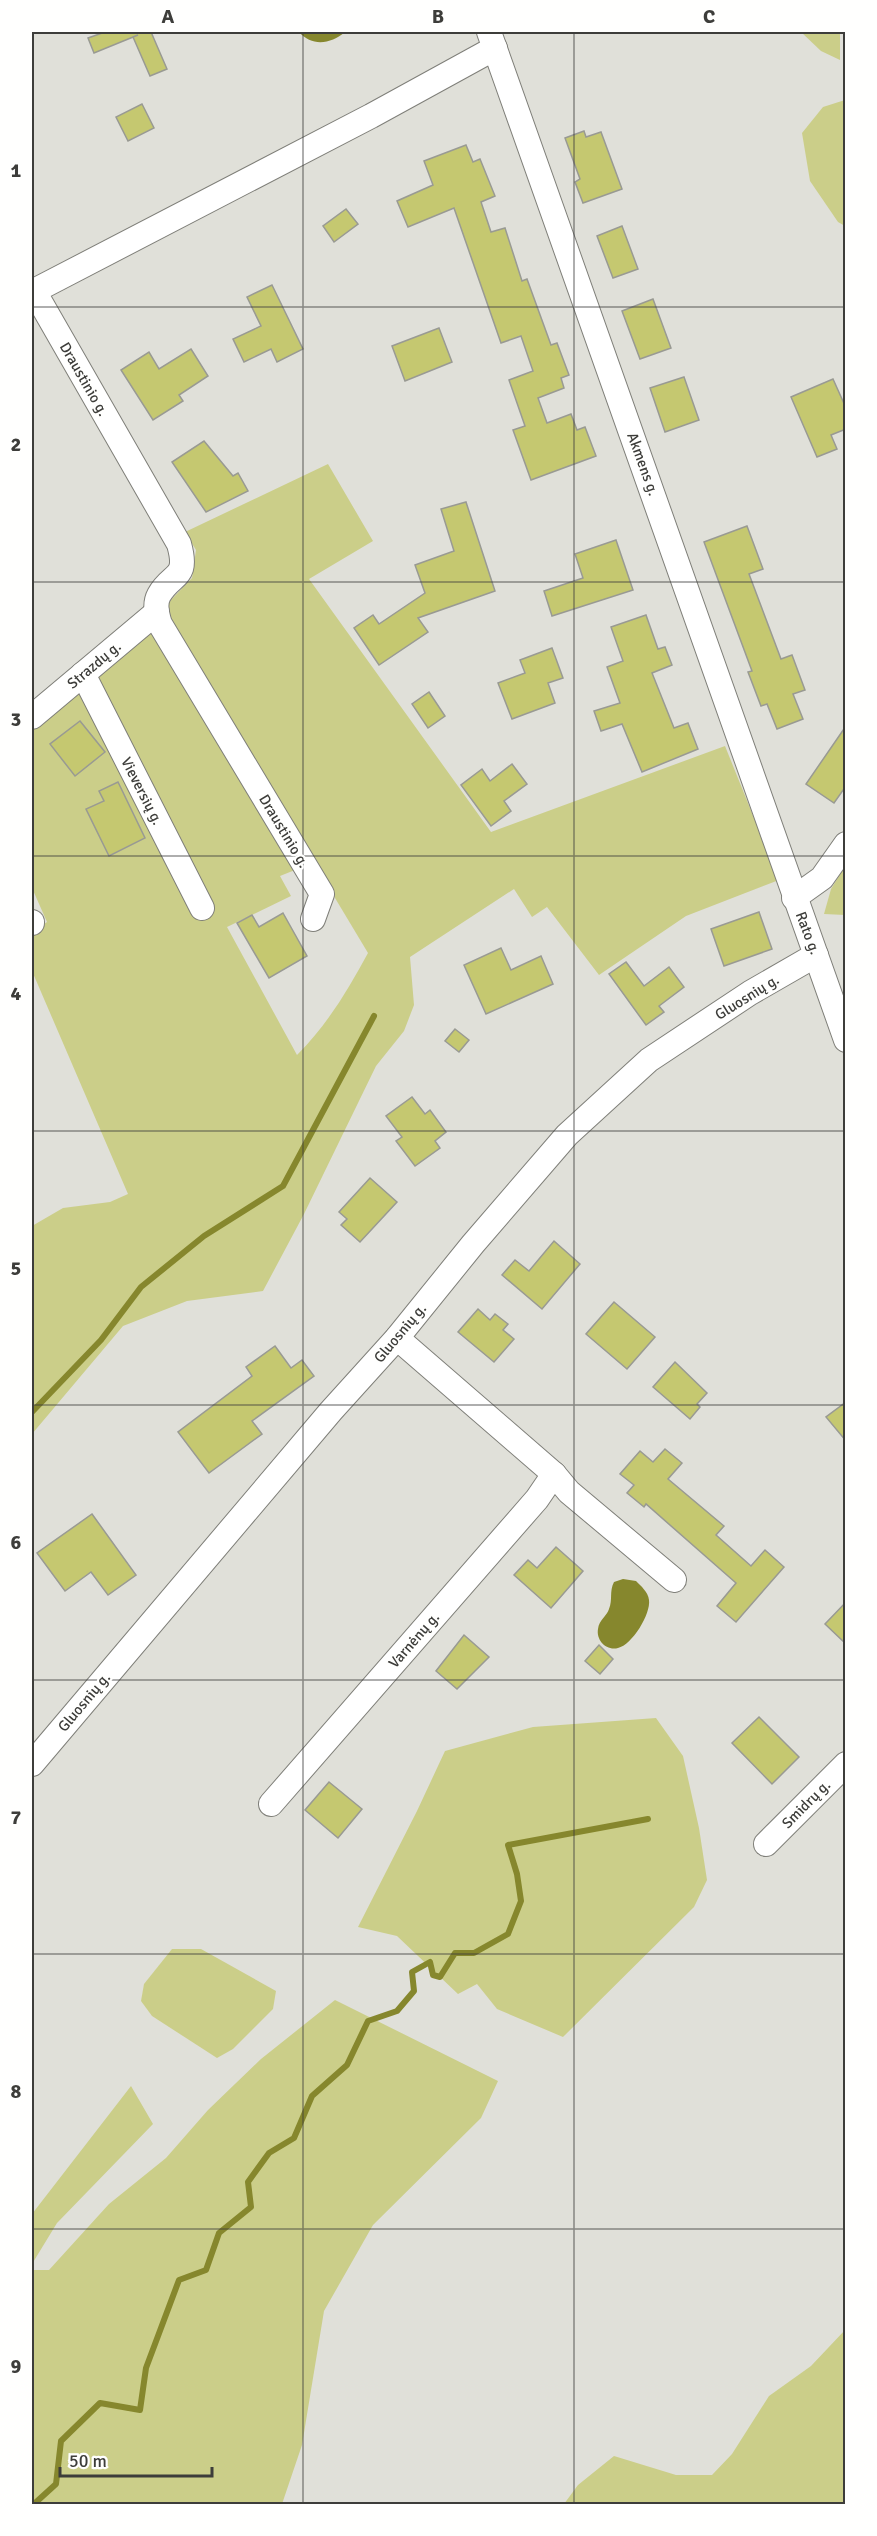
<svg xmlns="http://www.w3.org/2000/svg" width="877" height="2536" viewBox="0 0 877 2536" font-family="Signika,sans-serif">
	<rect width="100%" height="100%" fill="#e0e0d9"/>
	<g fill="#cbce89">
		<path d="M801 32H840V60L821 51Z"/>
		<path d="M845 100H846L845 226 838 222 810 181 802 133 823 107Z"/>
		<path d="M328 464 373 541 309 579 491 832 725 746 779 880 686 916 599 975 547 907 532 917 514 889 410 957 414 1005 404 1031 376 1066 304 1214 263 1291 187 1301 123 1326 32 1434V1226L63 1208 110 1202 128 1194 32 971V932L47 922 32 888V728L152 625 300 868 280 876 291 896 227 927 297 1055C327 1025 348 990 368 953L167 618 168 603 192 578 196 550 185 532Z"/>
		<path d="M845 866V915L824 914 831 889Z"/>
		<path d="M656 1718 683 1756 699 1828 707 1880 694 1907 563 2037 497 2009 477 1984 458 1994 397 1936 358 1927 417 1811 445 1751 533 1727Z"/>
		<path d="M172 1949H201L276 1991 273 2009 233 2049 217 2058 152 2016 141 2001 144 1984Z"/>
		<path d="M335 2000 498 2081 481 2118 373 2225 324 2311 302 2445 282 2504H32V2270H49L109 2204 166 2158 208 2110 261 2059Z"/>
		<path d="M131 2086 153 2124 57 2223 32 2264V2214Z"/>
		<path d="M845 2330V2504H564L578 2485 614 2456 676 2475H712L732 2454 769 2396 811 2366Z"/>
	</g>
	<g fill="#86872d">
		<path d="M299 32H345C331 44 312 47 299 32Z"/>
		<path d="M623 1579 636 1581C641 1586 648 1592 649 1600 651 1614 632 1645 618 1648 606 1651 596 1640 598 1629 599 1620 607 1616 609 1609 613 1599 609 1592 614 1582Z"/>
	</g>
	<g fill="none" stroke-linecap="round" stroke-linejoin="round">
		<g stroke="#86872d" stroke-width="6">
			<path d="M32 1412 101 1340 141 1287 204 1236 283 1186 374 1016"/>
			<path d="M34 2504 56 2484 61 2441 100 2403 140 2410 146 2368 179 2280 206 2270 219 2233 251 2207 248 2182 269 2153 294 2138 312 2096 347 2065 368 2021 397 2011 414 1991 412 1972 430 1962 433 1975 440 1977 455 1953H474L508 1934 521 1901 517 1874 508 1845 648 1819"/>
		</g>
	</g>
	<g fill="#c5c870" stroke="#999a93" stroke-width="1.5">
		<path d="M105 32H151L167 69 150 76 133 37 138 35 94 53 88 38Z"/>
		<path d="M142 104 154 128 128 141 116 117Z"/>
		<path d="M584 131 586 137 601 132 622 189 583 203 575 182 580 179 565 138Z"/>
		<path d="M466 145 473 162 480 159 495 196 481 202 491 232 505 228 522 281 527 279 551 345 557 343 569 375 561 378 564 388 538 398 547 423 571 414 577 430 585 427 596 456 531 480 513 430 525 426 509 380 533 371 521 336 501 343 454 208 408 227 397 201 433 185 424 161Z"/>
		<path d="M346 209 358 224 334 242 323 226Z"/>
		<path d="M622 226 638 269 613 278 597 236Z"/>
		<path d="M272 285 303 349 277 362 271 349 244 362 233 339 261 326 247 297Z"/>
		<path d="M653 299 671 348 640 359 622 311Z"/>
		<path d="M439 328 452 362 405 381 392 346Z"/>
		<path d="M191 349 208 376 179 395 183 401 153 420 121 370 149 352 159 369Z"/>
		<path d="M684 377 699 420 665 432 650 388Z"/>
		<path d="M833 379 846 408V429L831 435 837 449 817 457 791 397Z"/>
		<path d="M204 441 233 476 238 473 248 491 206 512 172 462Z"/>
		<path d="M466 502 495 591 418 618 428 632 379 665 354 628 373 615 379 624 425 593 415 565 454 551 441 509Z"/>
		<path d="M747 526 763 569 749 574 781 659 792 655 805 690 793 694 803 719 777 729 767 704 761 706 748 672 752 671 704 542Z"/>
		<path d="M616 540 633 590 552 616 544 591 583 578 575 554Z"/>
		<path d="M646 615 658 649 665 647 672 665 652 673 674 728 688 723 698 749 642 772 622 724 601 731 594 711 620 703 607 667 623 661 611 627Z"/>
		<path d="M552 648 563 678 548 683 555 703 512 719 498 683 525 673 520 660Z"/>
		<path d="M429 692 445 716 428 728 412 704Z"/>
		<path d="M80 721 105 752 75 776 50 744Z"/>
		<path d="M846 726V786L834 803 806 784Z"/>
		<path d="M512 764 527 784 504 801 511 811 491 826 461 785 482 769 490 781Z"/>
		<path d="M118 782 145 838 109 856 86 809 104 801 99 791Z"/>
		<path d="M759 912 772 949 724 966 711 929Z"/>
		<path d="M283 913 307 956 269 978 237 923 252 915 259 927Z"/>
		<path d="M501 948 511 970 541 956 553 984 486 1014 464 965Z"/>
		<path d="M626 962 644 986 669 967 684 987 659 1006 664 1012 646 1025 609 974Z"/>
		<path d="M455 1029 469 1040 459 1052 445 1041Z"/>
		<path d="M412 1097 425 1114 430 1110 446 1132 435 1141 440 1148 415 1166 396 1141 402 1137 386 1116Z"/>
		<path d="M370 1178 397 1202 360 1242 341 1225 347 1219 339 1212Z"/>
		<path d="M554 1241 580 1264 542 1309 502 1275 515 1260 529 1271Z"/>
		<path d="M614 1302 655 1337 627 1369 586 1334Z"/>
		<path d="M478 1309 490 1320 495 1314 508 1324 503 1330 514 1339 494 1362 458 1332Z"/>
		<path d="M275 1346 291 1368 302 1360 314 1376 252 1421 262 1434 209 1473 178 1432 252 1376 246 1367Z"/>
		<path d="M675 1362 707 1393 697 1404 700 1407 690 1419 653 1387Z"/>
		<path d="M846 1402V1441L826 1417Z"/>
		<path d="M665 1449 682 1463 668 1479 724 1526 716 1535 751 1566 765 1550 784 1567 736 1622 717 1606 736 1583 646 1504 644 1507 627 1493 634 1485 620 1474 640 1451 653 1462Z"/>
		<path d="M92 1514 136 1575 108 1595 91 1572 65 1591 37 1553Z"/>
		<path d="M556 1547 583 1571 551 1608 514 1575 528 1560 537 1568Z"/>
		<path d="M846 1602V1644L825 1624Z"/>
		<path d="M464 1635 489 1657 457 1689 436 1671Z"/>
		<path d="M599 1645 613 1659 600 1674 585 1661Z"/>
		<path d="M759 1717 799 1757 772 1784 732 1743Z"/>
		<path d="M329 1782 362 1809 338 1838 305 1810Z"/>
	</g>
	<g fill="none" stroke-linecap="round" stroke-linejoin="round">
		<defs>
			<g id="minor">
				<path d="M489 32 846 1040"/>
				<path d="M83 674 202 908"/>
				<path d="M32 717 157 612"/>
				<path d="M794 898 822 878 846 844"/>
				<path d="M313 919 322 894 160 624C157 615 154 604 159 595 172 572 189 580 179 544L34 291 371 116 495 48"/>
				<path d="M32 922V923"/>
				<path d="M397 1338 554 1474 569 1492 674 1580"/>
				<path d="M32 1764 331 1411 397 1338 473 1244 567 1135 649 1060 750 993 816 955"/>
				<path d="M271 1804 537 1499 554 1474"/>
				<path d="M766 1844 846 1764"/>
			</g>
		</defs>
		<use href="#minor" stroke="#7f7f79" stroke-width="26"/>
		<use href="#minor" stroke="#fff" stroke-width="24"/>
	</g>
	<path fill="none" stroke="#3d3d3a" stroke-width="1.5" stroke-opacity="0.55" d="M303 32V2504M574 32V2504M32 307H846M32 582H846M32 856H846M32 1131H846M32 1405H846M32 1680H846M32 1954H846M32 2229H846"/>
	<g text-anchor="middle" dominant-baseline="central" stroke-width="4.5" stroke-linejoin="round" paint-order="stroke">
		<g font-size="15" fill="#3d3d3a" stroke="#fffffe">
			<text transform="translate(84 379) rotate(60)">Draustinio g.</text>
			<text transform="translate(643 464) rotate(70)">Akmens g.</text>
			<text transform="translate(94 665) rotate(-40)">Strazdų g.</text>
			<text transform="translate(142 791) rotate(63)">Vieversių g.</text>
			<text transform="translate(284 831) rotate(59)">Draustinio g.</text>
			<text transform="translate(808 933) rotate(69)">Rato g.</text>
			<text transform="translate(747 997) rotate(-32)">Gluosnių g.</text>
			<text transform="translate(400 1333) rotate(-50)">Gluosnių g.</text>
			<text transform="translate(414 1640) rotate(-49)">Varnėnų g.</text>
			<text transform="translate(84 1702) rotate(-50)">Gluosnių g.</text>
			<text transform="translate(806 1804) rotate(-45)">Smidrų g.</text>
		</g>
	</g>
	<rect width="877" height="2536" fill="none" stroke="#fffffe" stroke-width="66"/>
	<path d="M60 2467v9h152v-9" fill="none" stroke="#3d3d3a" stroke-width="3"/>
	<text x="69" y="2467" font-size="18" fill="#3d3d3a" stroke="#fffffe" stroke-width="4.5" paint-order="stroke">50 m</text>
	<rect x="33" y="33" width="811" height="2470" fill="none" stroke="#3d3d3a" stroke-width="2"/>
	<g font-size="20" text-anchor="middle" font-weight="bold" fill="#3d3d3a">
		<text x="168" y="23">A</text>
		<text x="438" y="23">B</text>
		<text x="709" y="23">C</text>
		<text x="16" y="177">1</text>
		<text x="16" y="451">2</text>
		<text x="16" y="726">3</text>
		<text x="16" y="1000">4</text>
		<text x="16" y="1275">5</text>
		<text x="16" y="1549">6</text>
		<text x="16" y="1824">7</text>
		<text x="16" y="2098">8</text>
		<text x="16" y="2373">9</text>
	</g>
</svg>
